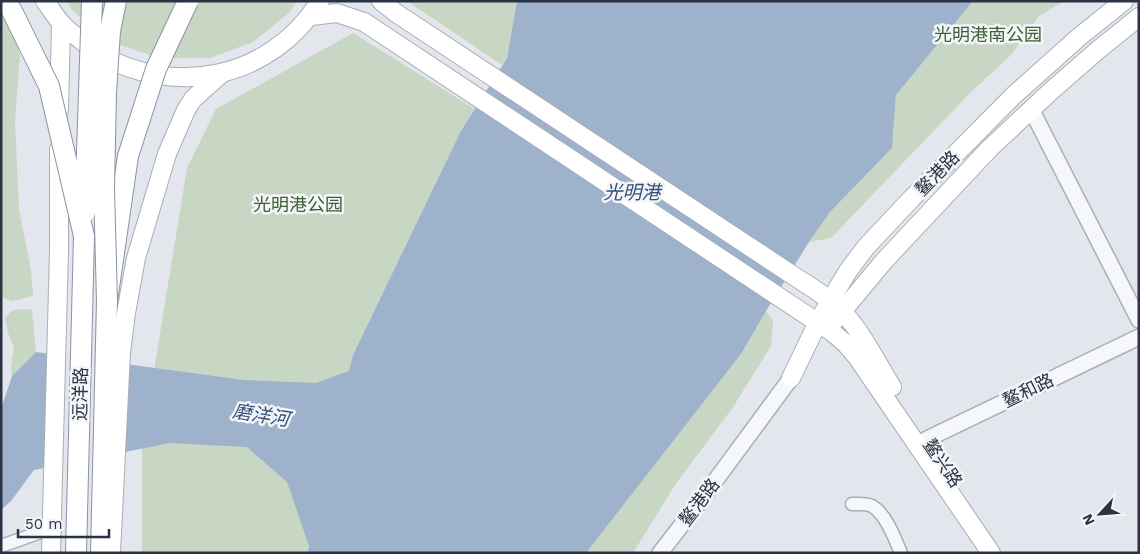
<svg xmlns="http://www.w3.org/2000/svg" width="1140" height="554" viewBox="0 0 1140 554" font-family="'Work Sans','Noto Sans SC',sans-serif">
	<rect width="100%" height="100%" fill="#e3e6ec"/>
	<g fill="#c8d6c4">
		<path d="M1 1H5L20 54 15 121 19 210 31 270 33 296 12 301 1 297Z"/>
		<path d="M67 1H297L289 13 253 42 210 58H159L111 42 72 10Z"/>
		<path d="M407 1H517L507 58 502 65Z"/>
		<path d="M973 1H1064L1039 16 1012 54 970 93 831 238 809 242 830 212 892 148 896 95Z"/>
		<path d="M353 33 475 109 461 132 353 355 307 553H142V444L187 168 216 109Z"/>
		<path d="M25 309 32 310 36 352 12 376 11 367 14 347 8 333 5 317 13 310Z"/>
		<path d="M766 311 773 320 771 346 733 407 675 485 633 553H586L741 354Z"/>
	</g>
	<path fill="#9eb2cc" d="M517 1H973L896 95 892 148 830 212 809 242 766 311 741 354 586 553H307L309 546 287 482 247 447 170 443 34 470 11 501 1 510V409L12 376 36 352 244 380 316 383 349 371 353 355 461 131 507 58Z"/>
	<path fill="#e3e6ec" d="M63 353 111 360 108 458 63 467Z"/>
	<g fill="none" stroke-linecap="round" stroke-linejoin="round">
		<defs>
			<g id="minor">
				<path d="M852 504C858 504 866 503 872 506 886 514 895 539 901 553"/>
				<path d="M1 546 38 533 51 530"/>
			</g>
			<g id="tertiary">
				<path d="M1031 109 1139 320"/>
				<path d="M919 446 927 439 1139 337"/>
				<path d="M660 553 701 500 791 378"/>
			</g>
			<g id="secondary">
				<path d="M45 1C50 8 55 16 61 23 66 29 74 35 81 40 86 44 90 49 96 52 174 99 271 79 320 1"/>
				<path d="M381 1 396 13 800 280C813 288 826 297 838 307 861 329 875 360 892 387"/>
				<path d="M311 16 337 13 364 22 832 332 845 343 857 357 991 553"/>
				<path d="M59 110 61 23"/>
				<path d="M835 320 884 261 990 148 1051 91 1098 50 1139 17"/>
				<path d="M791 378 818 322 830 301 848 271 866 247 912 198 1013 96 1079 37 1124 1"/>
				<path d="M51 553 59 250V149"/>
				<path d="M111 553 121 353 126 313 136 258 167 154 186 110 193 99 222 73"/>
			</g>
			<g id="trunk">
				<path d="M76 553 84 236"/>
				<path d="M101 553 107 301 128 156"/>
			</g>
		</defs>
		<use href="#minor" stroke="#a8adb6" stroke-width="15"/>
		<use href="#tertiary" stroke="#a8adb6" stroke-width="18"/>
		<use href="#secondary" stroke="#a8adb6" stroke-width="20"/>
		<use href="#trunk" stroke="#8a92a3" stroke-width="22"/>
		<use href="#minor" stroke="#f6f7fa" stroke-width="12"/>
		<use href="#tertiary" stroke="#f6f7fa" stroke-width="15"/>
		<use href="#secondary" stroke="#fff" stroke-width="18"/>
		<use href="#trunk" stroke="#fff" stroke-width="20"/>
		<defs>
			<g id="trunk-bridge">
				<path d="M5 1 12 11 49 86 84 236"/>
				<path d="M128 156 156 69 188 1"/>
				<path d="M85 212 92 1"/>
				<path d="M107 301 104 188 106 92 110 31 116 1"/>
			</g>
		</defs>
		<use href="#trunk-bridge" stroke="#8a92a3" stroke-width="22" stroke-linecap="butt"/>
		<use href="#trunk-bridge" stroke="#fff" stroke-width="20"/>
	</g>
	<g text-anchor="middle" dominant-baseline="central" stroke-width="5" stroke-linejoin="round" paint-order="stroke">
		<g font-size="18" fill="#3d6037" stroke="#f3f5f9">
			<text x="988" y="34">光明港南公园</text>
			<text x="298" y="204">光明港公园</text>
		</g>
		<g font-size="18" fill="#2a3344" stroke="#f3f5f9">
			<text transform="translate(937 173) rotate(-46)">鳌港路</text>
			<text transform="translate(1028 390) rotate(-26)">鳌和路</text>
			<text transform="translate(80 394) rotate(-89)">远洋路</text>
			<text transform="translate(943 463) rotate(56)">鳌兴路</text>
			<text transform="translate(699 502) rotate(-53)">鳌港路</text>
		</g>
		<g font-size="19" font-style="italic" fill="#334f7a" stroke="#f3f5f9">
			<text x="632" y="192">光明港</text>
			<text transform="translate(261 415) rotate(9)">磨洋河</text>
		</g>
	</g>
	<rect width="1140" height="554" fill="none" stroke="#2a3344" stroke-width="5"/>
	<g transform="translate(1100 514) rotate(244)" stroke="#f3f5f9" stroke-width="4" paint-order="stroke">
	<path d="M0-4L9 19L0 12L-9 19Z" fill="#2a3344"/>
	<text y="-8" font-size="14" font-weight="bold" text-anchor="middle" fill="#2a3344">N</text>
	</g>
	<path d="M18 529v8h91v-8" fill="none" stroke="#2a3344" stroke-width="2.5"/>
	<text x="25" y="529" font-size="15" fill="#2a3344" stroke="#f3f5f9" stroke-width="4" paint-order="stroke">50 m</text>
</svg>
